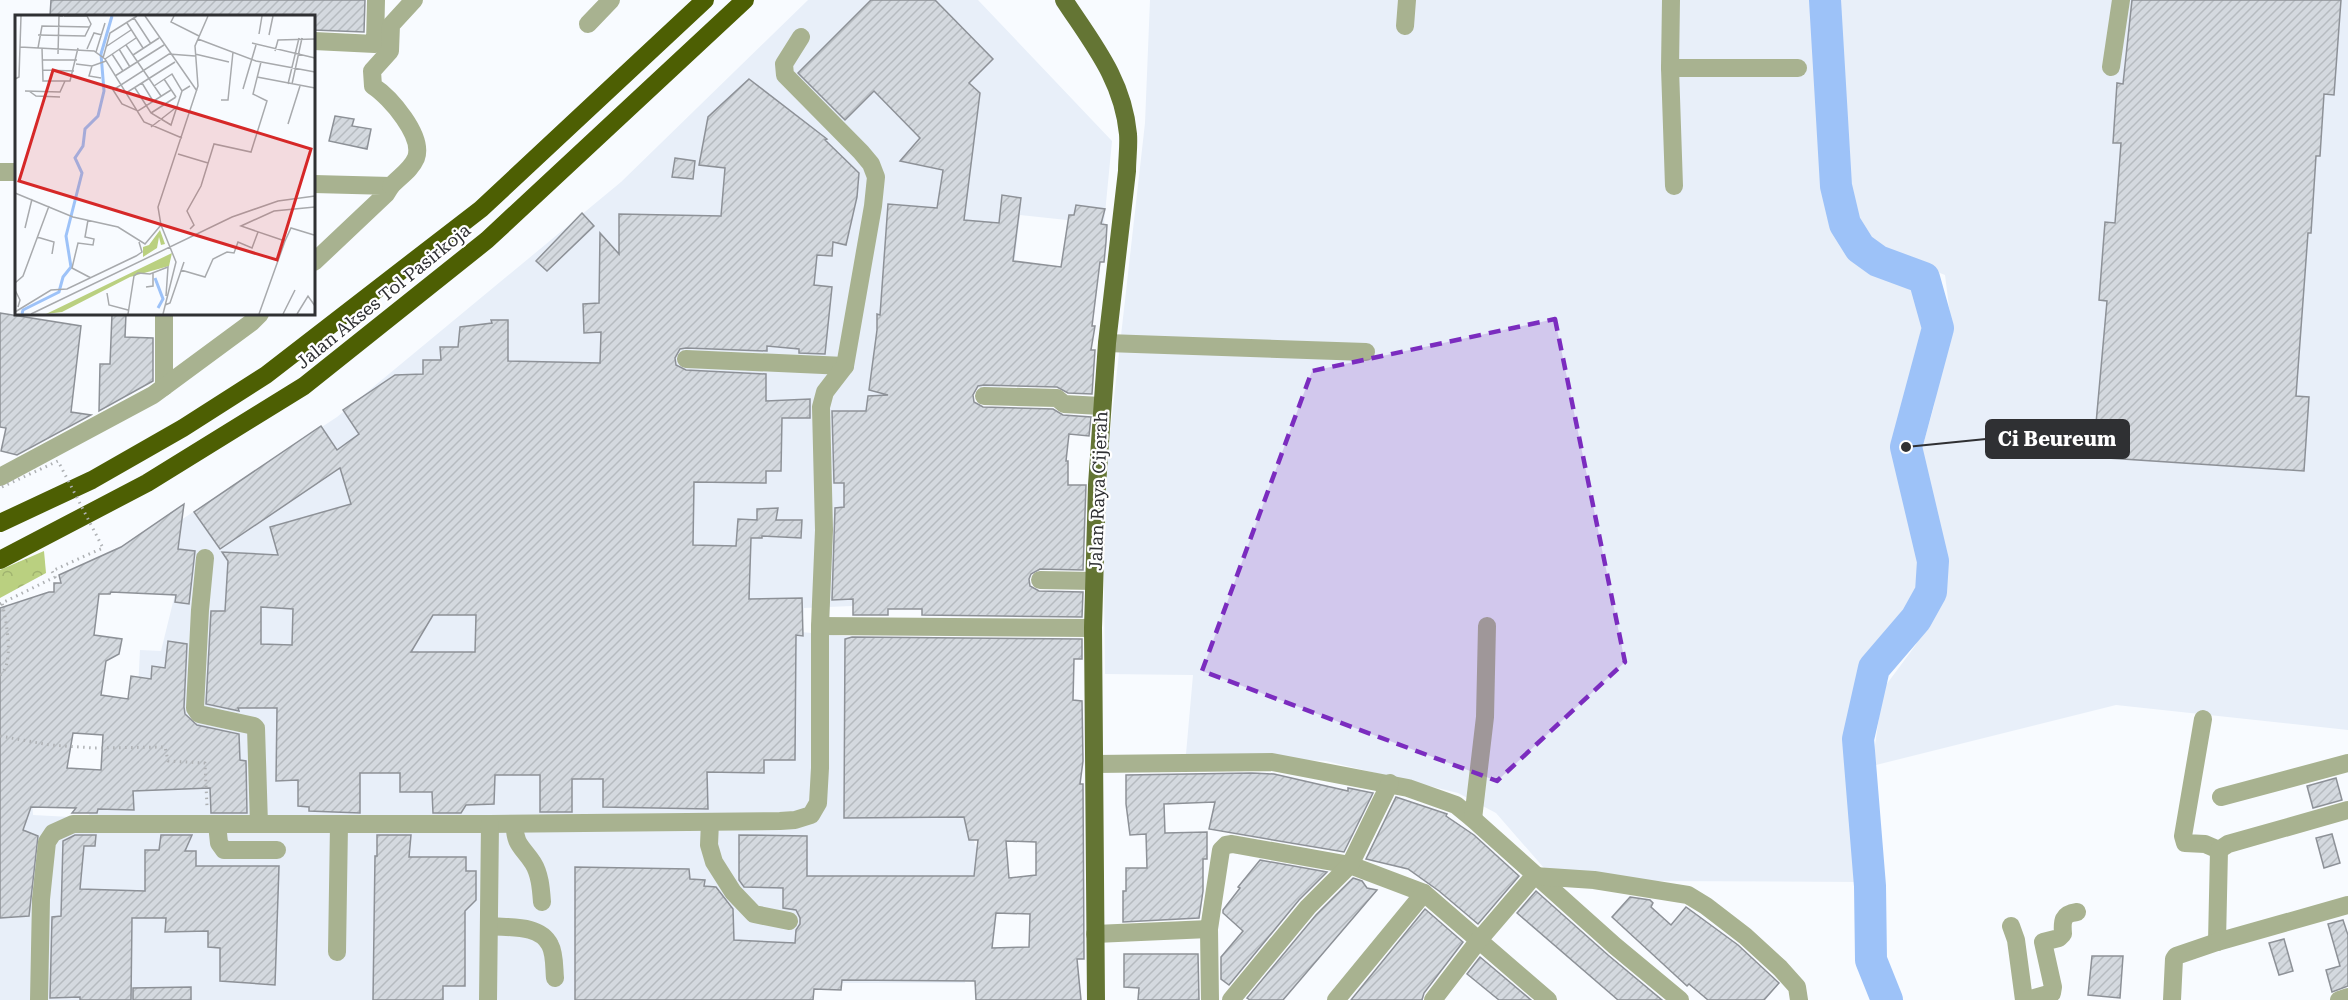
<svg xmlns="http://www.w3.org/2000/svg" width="2348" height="1000" viewBox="0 0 2348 1000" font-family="'Roboto Serif',serif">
	<defs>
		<pattern id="forest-crowns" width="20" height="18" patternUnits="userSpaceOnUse" patternTransform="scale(1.5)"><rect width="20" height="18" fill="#bad080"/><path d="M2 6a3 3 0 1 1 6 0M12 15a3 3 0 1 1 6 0" fill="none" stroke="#a0b36f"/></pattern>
		<pattern id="building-hatch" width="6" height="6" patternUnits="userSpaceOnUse" patternTransform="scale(1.5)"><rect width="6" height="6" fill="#d4d9df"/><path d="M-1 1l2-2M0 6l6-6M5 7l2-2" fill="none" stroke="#b6bbc0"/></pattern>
	</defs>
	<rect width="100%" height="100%" fill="#f8fbff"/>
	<g fill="#e8eff9">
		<path d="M808 0H978L1112 141 1104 224 1020 215 1000 389 923 385 900 604 804 608 801 632 961 647 962 807 977 850 965 983H814V1000H0V785L32 797 33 815 89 818 90 799 128 784 200 785 196 721 137 708 140 650 161 651 176 590 178 522 337 417 621 182Z"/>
		<path d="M1150 0H1824L1833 217 1857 259 1916 286 1927 310V341L1918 383 1900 447 1919 525 1922 580 1915 602 1874 656 1852 735 1862 882 1645 881 1544 868 1496 813 1458 793 1326 761 1186 754 1193 675 1105 674 1103 495 1145 123Z"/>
		<path d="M1839 0H2348V730L2116 705 1872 766 1883 689 1915 646 1933 612 1944 562 1921 452 1934 406 1950 315 1945 275 1890 253 1863 233 1853 212Z"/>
	</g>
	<path fill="url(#forest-crowns)" d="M44 551 46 573 0 598V570Z"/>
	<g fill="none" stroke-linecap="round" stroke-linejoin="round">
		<path stroke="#9dc2f8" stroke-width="32" d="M1825 0 1836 186 1845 224 1860 248 1878 261 1924 278 1938 328 1906 447 1933 561 1931 592 1916 619 1874 668 1858 739 1870 886 1871 960 1887 1000"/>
	</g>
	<g fill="url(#building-hatch)" stroke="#8d9197" stroke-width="1.5" fill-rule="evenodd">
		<path d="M51 0H365L364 32 314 30V16H50Z"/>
		<path d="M871 0H935L993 59 969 83 980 93 964 220 999 223 1002 195 1021 198 1013 261 1061 267 1069 215H1074L1076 205 1105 209 1101 224 1107 225 1106 242 1104 262H1100L1092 326H1095L1091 350H1095L1092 394 1068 393 1057 387 984 385 978 386 973 395 974 402 983 407 1053 409 1063 415 1091 417 1089 436 1069 434 1066 461H1068V485H1086L1083 570 1040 569 1031 574 1029 579 1030 586 1039 591 1083 592 1082 617 922 615V609H888V615H853V599L832 600 835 508 844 507V483H834L832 411H866L868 396 888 395 869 390 877 330V314L880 315 888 204 937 208 943 170 900 161 920 138 874 91 845 120 798 73Z"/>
		<path d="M2132 0H2341L2334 95 2324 94 2320 156H2316L2311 233H2308L2296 396 2309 397 2304 471 2093 457 2107 301 2099 300 2105 222 2115 223 2121 143H2113L2117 83 2123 84Z"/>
		<path d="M749 79 827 139 825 140 859 173 857 197 846 245 833 242 832 256 817 255 814 285 832 287 825 354 799 353V349L767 346V351L686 348 680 349 675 358 676 365 686 370 766 374V401L810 399V418H782L781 471H766V483L694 482 693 545 736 546 738 519 757 520V509L778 508 776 520H802L801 538 762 536V538H751L749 599 802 598 803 636 796 635 795 760H764V773L707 772 708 809 603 807V779H572V812H540V775H495L494 804 466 805 461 813H433L432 792H400V773H360V813L309 811V807L298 806V780L276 781 277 708H238L239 711 206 704 211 611H225L228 561 222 552 278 555 270 527 351 504 340 468 220 549 194 512 321 426 337 450 359 434 343 410 395 375 423 374V360H441L440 347H458L460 327 492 323 491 320H508V361L600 363 601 332 584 333 583 304 599 303 600 233 619 254V214L721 216 725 168 699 165 708 117ZM261 607 293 609 292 645 261 644ZM433 615H476L475 652H411Z"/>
		<path d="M335 116 354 119 352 126 371 129 367 149 329 141Z"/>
		<path d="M675 158 695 161 693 179 672 177Z"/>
		<path d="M582 213 594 226 547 271 536 261Z"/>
		<path d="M0 313 81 326 71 412 91 415 17 455 1 451 6 428 0 427Z"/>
		<path d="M112 314H126L125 337 153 338V381L99 411 100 364H110Z"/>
		<path d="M184 504 178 549 195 551 189 604 175 602 176 595 111 592 110 594H99L94 635 122 639 119 654 106 661 101 695 128 699 131 676 151 679 152 666 165 668 168 641 187 644 184 707 185 714 197 725 239 734 240 760 246 761 247 813H211L210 788 133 791 134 810 98 809 97 813H72L76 808 31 807 23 830 38 836 29 916 0 918V608L49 592H54V583H61L59 575 121 547ZM73 733 103 735 101 770 67 768Z"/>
		<path d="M852 637 1082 639V659H1074L1073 700 1082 701 1083 761 1080 784H1083L1084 959H1077L1081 1000H976L975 981 842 980 841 990 814 989 813 1000H575V867L689 869 690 879 705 880 704 886 716 887 733 909 734 940 795 943 796 930 800 924V918L796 910 783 908V888L744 887 739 880V835L807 836V876H974L978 840H969L964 817 844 818 845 639ZM1006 841 1036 842V875L1009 878ZM996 913 1030 914 1029 947 992 948Z"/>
		<path d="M1252 773 1274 774 1348 791V788L1373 793 1344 852 1209 829 1215 802 1164 804 1165 833 1207 832V859H1203V891L1199 918 1123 922V891H1126V868H1147L1146 834 1130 835 1126 804V775Z"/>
		<path d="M2336 778 2342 800 2313 808 2307 786Z"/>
		<path d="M1396 797 1447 814 1446 816 1474 835 1519 876 1478 924 1439 891 1408 869 1366 859Z"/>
		<path d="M2332 834 2340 863 2324 868 2316 838Z"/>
		<path d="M75 835H96L95 846H84L80 889 145 891V850H159L161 835H192L185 851H196V866H279L275 985 220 981V948L208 947V931L165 932 166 918H132L131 1000H80V997L50 998 52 917 61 916 63 841Z"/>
		<path d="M377 835H411L409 857H466V871H476V900L465 911V986H443V1000H373L375 856H377Z"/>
		<path d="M1260 860 1327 872 1299 900 1229 985 1221 979V957L1243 931 1223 913V910L1240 888 1238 887Z"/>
		<path d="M1353 878 1362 881 1367 888 1377 890 1283 1000H1250L1247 998 1316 915Z"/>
		<path d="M1536 891 1608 955 1662 1000H1618L1517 913Z"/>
		<path d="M1630 897 1650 900 1653 903 1651 907 1671 925 1686 907 1738 945 1779 983 1764 1000H1708L1689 984 1687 986 1612 917Z"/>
		<path d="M1425 909 1463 942 1424 993 1422 1000H1351Z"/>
		<path d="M2343 920 2348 935V986L2332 992 2326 970 2340 966 2328 924Z"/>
		<path d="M2284 939 2293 971 2279 975 2269 943Z"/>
		<path d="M1124 954H1198L1199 1000H1138L1139 988 1124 987Z"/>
		<path d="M2092 956H2123L2120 998 2088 995Z"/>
		<path d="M1480 957 1531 1000H1499L1467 974Z"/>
		<path d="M191 987V1000H133V988Z"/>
	</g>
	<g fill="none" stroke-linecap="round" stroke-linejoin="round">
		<g stroke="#aeb1b4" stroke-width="3" stroke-dasharray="1.5 4.5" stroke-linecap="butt">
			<path d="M0 604 55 577 52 571 87 555"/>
			<path d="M0 675C15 664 6 619 2 603"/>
			<path d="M0 736 50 745 94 748 165 747 168 761 205 763 207 807"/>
		</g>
		<g stroke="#a8b290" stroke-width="18">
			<path d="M1671 0 1670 68 1674 186"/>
			<path d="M588 24 611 0"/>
			<path d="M1405 26 1407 0"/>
			<path d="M314 41 375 44 376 0"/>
			<path d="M2111 67 2121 0"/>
			<path d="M1670 68H1798"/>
			<path d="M0 172H16"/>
			<path d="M314 184 391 186 386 194 314 262"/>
			<path d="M391 186C399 177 411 170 416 158 424 136 390 97 373 86L372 71 390 51 391 25 414 0"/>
			<path d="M1107 343 1366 352"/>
			<path d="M686 359 845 366"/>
			<path d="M164 387V314"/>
			<path d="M984 396 1057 398 1064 404 1101 406"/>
			<path d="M0 477 153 395 252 322 260 314"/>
			<path d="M205 558 200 610 195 708 199 714 254 726 256 728 259 824"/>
			<path d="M1040 580 1094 581"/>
			<path d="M820 626 1093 628"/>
			<path d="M2203 719 2183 836 2185 843 2205 844 2219 850"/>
			<path d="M1095 764 1272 762 1408 788 1456 805 1473 819 1615 946 1680 1000"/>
			<path d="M2221 797 2348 763"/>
			<path d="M1473 819 1485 717 1487 626"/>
			<path d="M710 822 709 845 714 862 733 892 754 914 789 921"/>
			<path d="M217 824 219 843 224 850H277"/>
			<path d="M515 824C514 845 523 847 533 863 540 874 541 889 542 902"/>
			<path d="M489 926C509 928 540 924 550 945 555 954 554 969 555 978"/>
			<path d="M2011 926 2016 940 2024 1000"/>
			<path d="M1095 934 1209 929"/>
			<path d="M2217 942 2219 850 2228 844 2348 810"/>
			<path d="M337 952 339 824"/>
			<path d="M39 1000 41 899 47 842 53 833 73 824H490L780 821 795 820 811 815 818 803 820 768V626L824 530 821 407 825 392 845 366 873 206 876 177 871 164 861 152 785 75 784 64 801 37"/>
			<path d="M488 1000 490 824"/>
			<path d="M1210 1000 1209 929 1221 850 1226 845 1232 844 1350 865 1424 893 1548 1000"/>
			<path d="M1231 1000 1308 907 1350 865 1390 783"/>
			<path d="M1336 1000 1424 893"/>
			<path d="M1433 1000 1479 940 1534 876 1594 880 1688 895 1706 906 1745 936 1780 968 1797 987 1799 1000"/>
			<path d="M2027 1000 2052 993 2053 987 2043 942 2059 938 2063 934C2062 921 2062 914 2077 912"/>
			<path d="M2172 1000 2174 959 2176 956 2217 942 2348 905"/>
			<path d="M2339 1000 2348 997"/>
		</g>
		<path stroke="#647534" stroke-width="18" d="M1064 0C1093 44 1123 80 1128 134 1129 146 1127 159 1127 171L1107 343 1097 485 1093 628 1096 1000"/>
		<g stroke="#4d5f03" stroke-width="18">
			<path d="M0 523 92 480 183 428 266 375 481 209 705 0"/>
			<path d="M0 560 147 483 304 386 487 240 745 0"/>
		</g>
		<path stroke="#aeb1b4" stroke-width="3" stroke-dasharray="1.5 4.5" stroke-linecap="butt" d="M2 487 58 461 103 548 87 555"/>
	</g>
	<path fill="#7b2cbf" fill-opacity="0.2" stroke="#7b2cbf" stroke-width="4.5" stroke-dasharray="12 8" stroke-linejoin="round" d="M1555 319 1625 662 1497 781 1202 671 1312 371Z"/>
	<g text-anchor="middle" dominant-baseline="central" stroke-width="4.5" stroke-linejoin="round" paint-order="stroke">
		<g font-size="18" fill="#2f3033" stroke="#fff">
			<text transform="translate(383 296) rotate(-39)">Jalan Akses Tol Pasirkoja</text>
			<text transform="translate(1098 491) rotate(-88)">Jalan Raya Cijerah</text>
		</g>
	</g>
	<g transform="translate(15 15)">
		<rect width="300" height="300" fill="#f8fbff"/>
		<path d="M145 215 150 229 146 230 144 222 142 233 128 242V232L134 230ZM157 238 154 251 115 262 47 297 31 299Z" fill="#bad080"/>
		<path fill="none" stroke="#9dc2f8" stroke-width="3" d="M140 263 148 284 143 293M7 299 8 295 44 277 48 262 56 252 51 221 67 158 60 143 68 131 70 114 83 101 89 76 86 39 97 1"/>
		<path fill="none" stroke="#a8aaad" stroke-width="1.5" d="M49 1H72M130 1 182 76M159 1 156 7 184 21M119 3 136 29M112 8 128 33M244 19 247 1M23 20 70 21 76 9 72 1M254 20 258 1M183 24 241 46 300 57M237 28 300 43M111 30 146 81M92 31 116 15M5 32 79 36 90 44 129 107 167 123M23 33 27 11 75 12M27 33 28 66H55L63 33M72 34 79 18 87 20M104 34 115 52M260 36 263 25 300 24M81 37 90 8M43 39 44 1H48M97 39 108 56M180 39 214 47M118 40 144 23M88 43 95 18 122 1M90 44 121 23M27 45H62M61 49 77 51 91 46M77 51 74 61 86 63M27 55 59 56M100 61 149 30M242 62 300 73M0 64 4 62 6 1M149 64 161 82M127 68 138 86M273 69 284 23M277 69 287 23M139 71 157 59 167 76 175 71M120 73 136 98 156 110 167 76M228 74 241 30M156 75 123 96 107 89 98 75 154 39 180 41M10 76 45 77 50 66M14 76 21 81 45 82M111 78 160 47M206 85H213L218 37M136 98 161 82M273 109 285 71M136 112 163 91M163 139 193 148M0 178 58 202 103 212 130 229 146 210M73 205 70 222 79 224 78 230 63 228 57 253 76 263M10 213 17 184M175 214 179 210 172 196 186 171 199 129 236 137 252 86 238 79 246 47M22 222 39 227 37 239M270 226 276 213 299 220M166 255 190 262 198 244 212 237 219 238 223 227 237 233 243 217M0 268 8 261 34 191M131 272 138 271V258M0 275 5 285 3 292M92 278 94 290 113 295M150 290 155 288 169 247M0 297 36 275 52 274 121 241 127 237 124 227M16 299 217 202 263 186 300 181M113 299 119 261 123 258 135 259 153 252 151 281M148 299 161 247 146 210 143 192 183 71 180 31 193 1M244 299 270 226 226 211 259 196 300 192M268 299 280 275M282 299 293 281 300 291"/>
		<path fill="#d62828" fill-opacity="0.15" stroke="#d62828" stroke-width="3" d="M38 55 296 134 262 245 4 166Z"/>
		<rect width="300" height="300" fill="none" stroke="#2f3033" stroke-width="3"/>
	</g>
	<path fill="none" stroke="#2f3033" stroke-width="2" d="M1906 447L1986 439"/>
	<circle fill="#2f3033" stroke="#fff" stroke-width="2" cx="1906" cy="447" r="6"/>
	<rect fill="#2f3033" stroke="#2f3033" stroke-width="2" x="1986" y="420" width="143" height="38" rx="6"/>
	<g font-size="20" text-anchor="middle" font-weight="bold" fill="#fff">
		<text x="2057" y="446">Ci Beureum</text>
	</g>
</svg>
